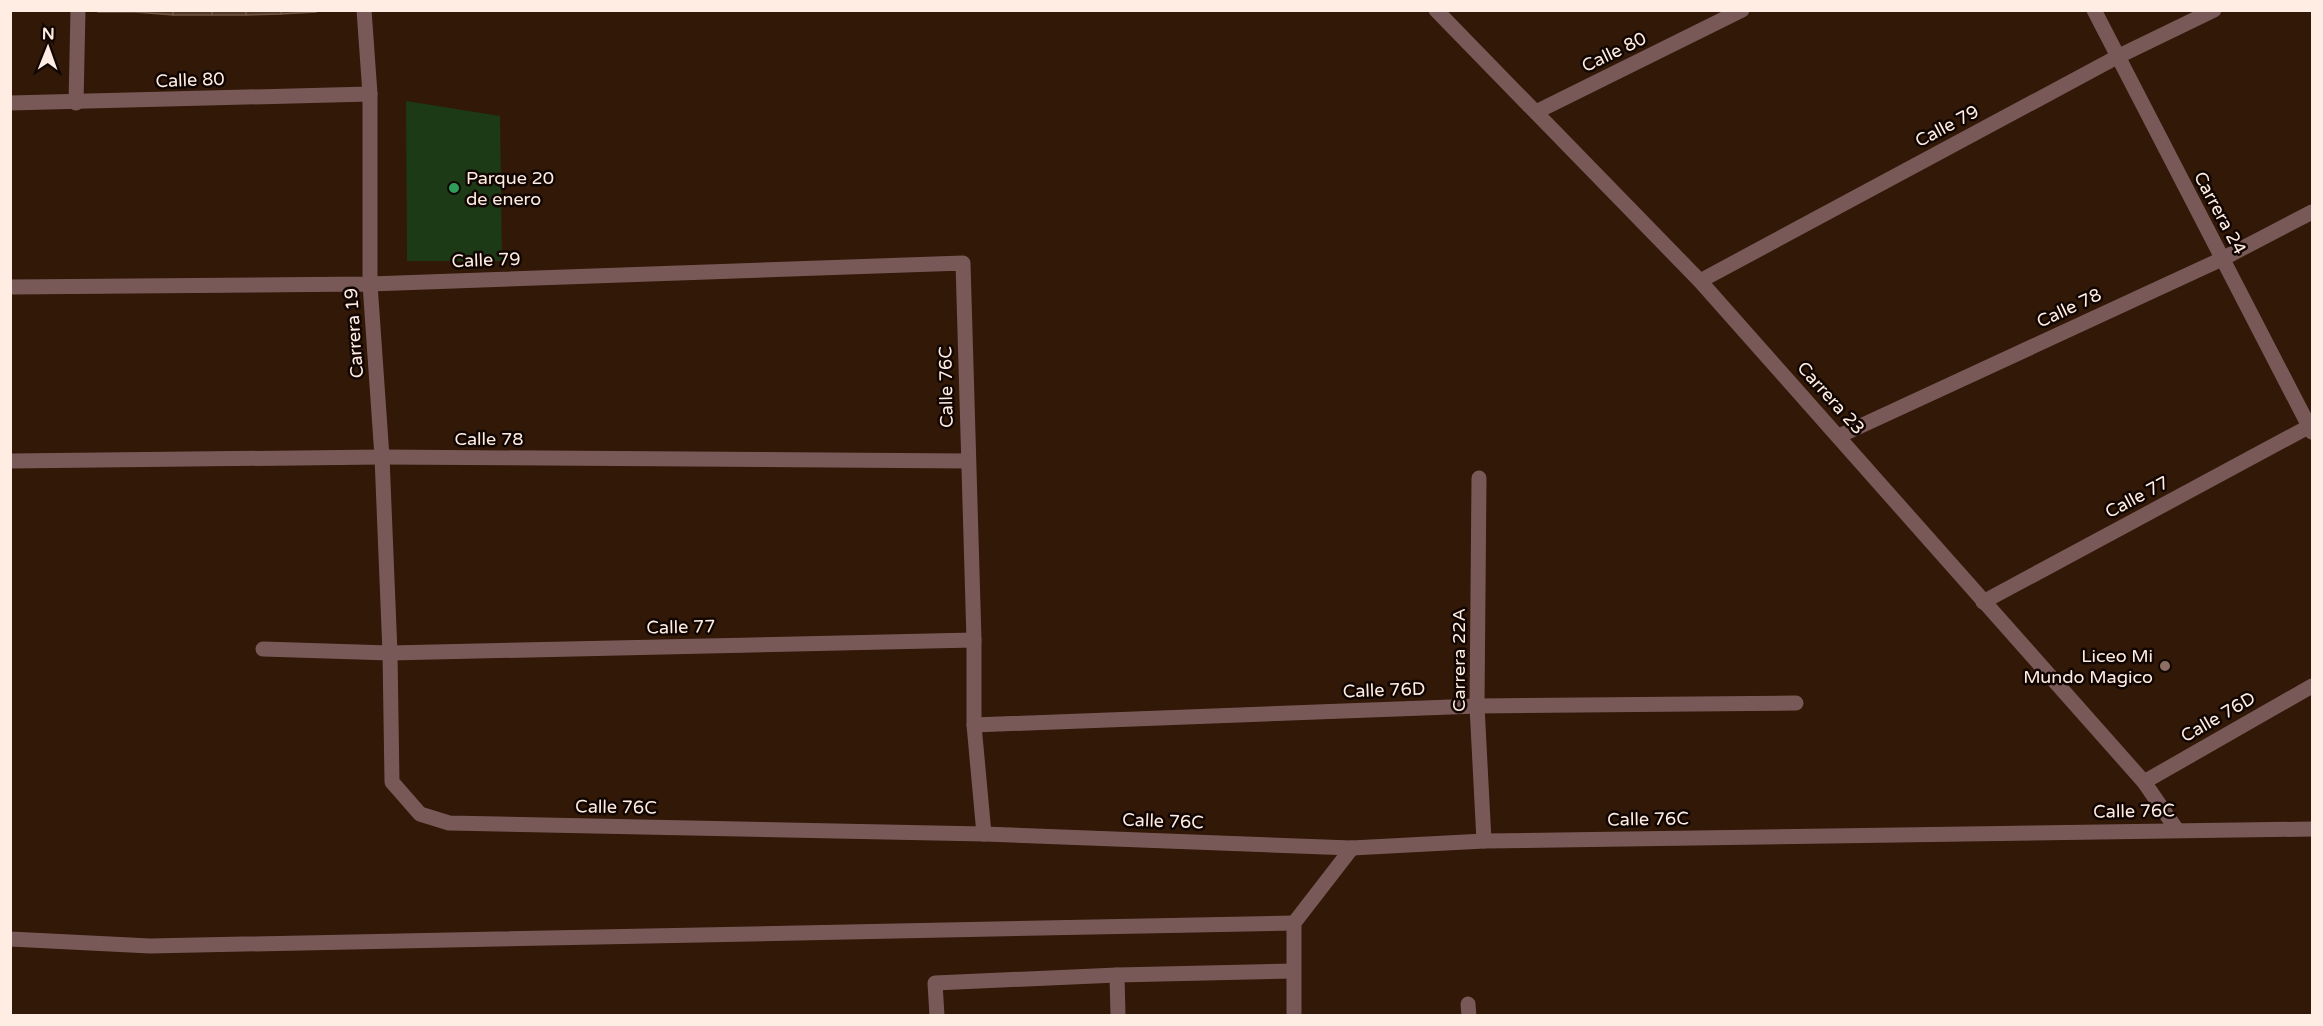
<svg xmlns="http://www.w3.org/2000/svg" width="2323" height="1026" viewBox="0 0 2323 1026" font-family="'Varela Round',sans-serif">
	<rect width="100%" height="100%" fill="#311807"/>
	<path fill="#1c3a16" d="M406 101 500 116 502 261H407Z"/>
	<g fill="#543927" stroke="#715542" stroke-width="1.5">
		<rect x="98" y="10" width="38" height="2"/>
		<path d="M136 10H173V15L136 12Z"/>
		<rect x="173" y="10" width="39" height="5"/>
		<rect x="212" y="10" width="34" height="5"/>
		<path d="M246 10H281V14L246 15Z"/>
		<path d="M281 10H316V12L281 14Z"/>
	</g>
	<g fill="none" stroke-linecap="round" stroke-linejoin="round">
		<g stroke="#795958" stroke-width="15">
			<path d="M1436 10 1700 281 2144 782 2177 830"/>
			<path d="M2094 10 2312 432"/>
			<path d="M10 103 370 94"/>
			<path d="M76 103 78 10"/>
			<path d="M1536 112 1742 10"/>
			<path d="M1700 281 2117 57 2214 10"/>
			<path d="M10 287 370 284 963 263 974 640V725L984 834 449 823 420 814 392 782 390 653 382 457 370 284V94L364 10"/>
			<path d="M1839 436 2222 259 2312 212"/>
			<path d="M10 461 382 457 967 461"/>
			<path d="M1479 478 1477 706 1484 841"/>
			<path d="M1983 602 2310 426"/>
			<path d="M263 649 390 653 974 640"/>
			<path d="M974 725 1477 706 1796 703"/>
			<path d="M2144 782 2312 686"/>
			<path d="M984 834 1352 848 1484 841 2312 829"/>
			<path d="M10 939 150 946 1294 923"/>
			<path d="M1117 975 1118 1016"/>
			<path d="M1468 1004 1469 1016"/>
			<path d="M937 1016 935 983 1117 975 1293 971"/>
			<path d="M1294 1016V923L1352 848"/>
		</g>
	</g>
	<circle fill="#2e9e5b" stroke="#110602" stroke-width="2" cx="454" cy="188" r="6"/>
	<circle fill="#8d6e63" stroke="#110602" stroke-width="2" cx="2165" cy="666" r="6"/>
	<g text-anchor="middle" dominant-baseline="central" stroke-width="5" stroke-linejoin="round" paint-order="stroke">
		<g font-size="18" fill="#ffede3" stroke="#110602">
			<text transform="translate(1614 52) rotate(-26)">Calle 80</text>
			<text transform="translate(190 80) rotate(-2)">Calle 80</text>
			<text transform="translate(1947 126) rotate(-28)">Calle 79</text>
			<text transform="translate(2220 213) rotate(62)">Carrera 24</text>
			<text transform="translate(486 260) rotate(-2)">Calle 79</text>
			<text transform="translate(2069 308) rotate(-25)">Calle 78</text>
			<text transform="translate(354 333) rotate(-94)">Carrera 19</text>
			<text transform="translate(946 387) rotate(-91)">Calle 76C</text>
			<text transform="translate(1831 398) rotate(48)">Carrera 23</text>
			<text x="489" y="439">Calle 78</text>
			<text transform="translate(2137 497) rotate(-28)">Calle 77</text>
			<text transform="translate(681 627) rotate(-1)">Calle 77</text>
			<text transform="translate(1459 660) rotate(-90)">Carrera 22A</text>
			<text transform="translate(1384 690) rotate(-2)">Calle 76D</text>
			<text transform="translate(2218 717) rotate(-30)">Calle 76D</text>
			<text transform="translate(616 807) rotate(1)">Calle 76C</text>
			<text transform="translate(2134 811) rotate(-1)">Calle 76C</text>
			<text transform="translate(1648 819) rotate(-1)">Calle 76C</text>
			<text transform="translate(1163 821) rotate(2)">Calle 76C</text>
		</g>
		<g font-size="18" fill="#ffede3" stroke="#110602" text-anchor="start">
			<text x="466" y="178">Parque 20<tspan x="466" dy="21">de enero</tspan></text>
			<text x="2153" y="656" text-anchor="end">Liceo Mi<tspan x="2153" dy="21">Mundo Magico</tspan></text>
		</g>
	</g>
	<rect width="2323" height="1026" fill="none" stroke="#ffede3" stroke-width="24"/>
	<g transform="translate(48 48) rotate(1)" stroke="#110602" stroke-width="4.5" paint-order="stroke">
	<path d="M0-4.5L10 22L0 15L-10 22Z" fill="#ffede3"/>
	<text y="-9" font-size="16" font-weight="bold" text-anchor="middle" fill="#ffede3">N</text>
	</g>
</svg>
